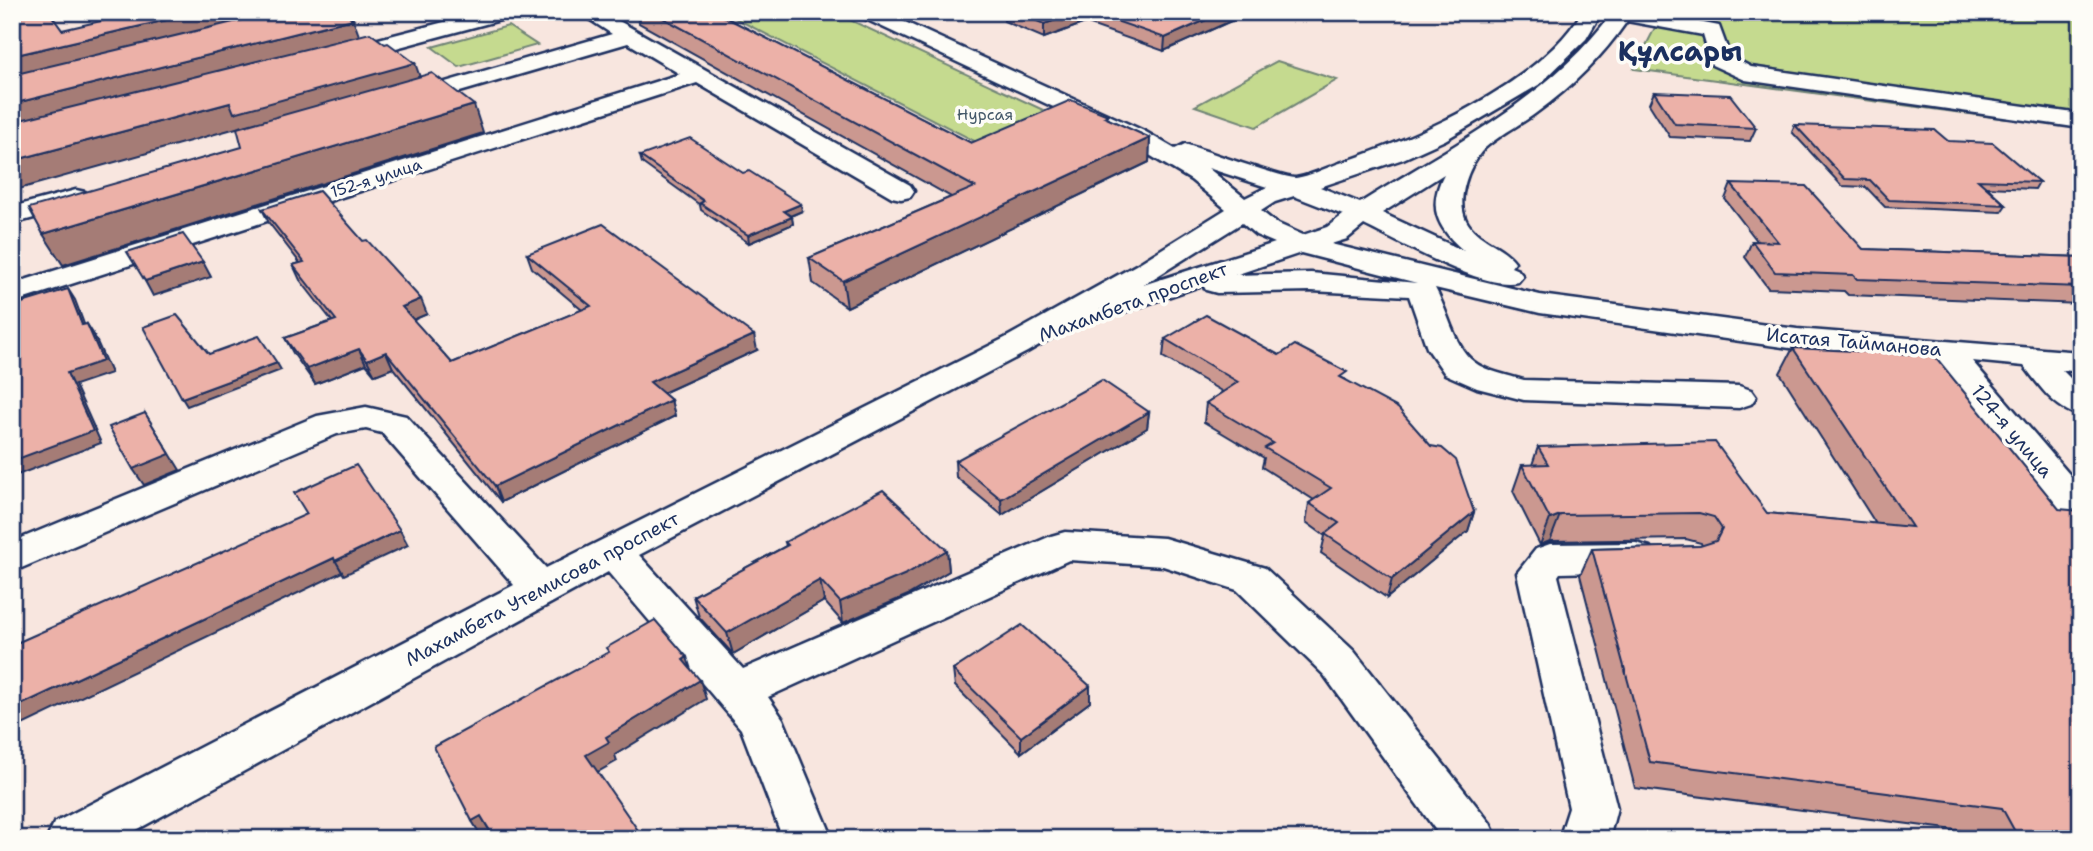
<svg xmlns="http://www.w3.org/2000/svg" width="2093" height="851" viewBox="0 0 2093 851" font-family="'Shantell Sans',sans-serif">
	<rect width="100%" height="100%" fill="#f8e6df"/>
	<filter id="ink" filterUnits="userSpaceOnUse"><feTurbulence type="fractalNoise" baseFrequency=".0143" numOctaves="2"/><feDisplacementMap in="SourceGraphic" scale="14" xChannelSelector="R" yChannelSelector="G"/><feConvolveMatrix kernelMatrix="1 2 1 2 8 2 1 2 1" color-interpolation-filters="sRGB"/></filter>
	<g filter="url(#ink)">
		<g fill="#c5da8f" stroke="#708476" stroke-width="2">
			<path d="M723 12H833L1056 116 984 146Z"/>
			<path d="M1663 12H2081V125L2037 119H2007L1634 69Z"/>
			<path d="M508 26 537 45 459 67 432 47Z"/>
			<path d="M1277 61 1337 80 1256 127 1195 106Z"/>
		</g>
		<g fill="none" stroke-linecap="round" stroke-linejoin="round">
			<defs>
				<g id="minor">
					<path d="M483 12H518L515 16 344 62 336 60 333 55 336 50Z"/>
					<path d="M578 12H603L910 185 914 191 910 197 901 199 892 197 697 83 12 303V284L680 74 628 43 405 108 397 106 393 101 397 96 612 34Z"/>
					<path d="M856 12H883L1144 131 1175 149 1185 144 1194 147C1210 152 1285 179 1296 178 1309 176 1324 169 1337 164 1414 139 1540 84 1582 12H1602L1586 39 1540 84 1445 140 1403 159 1320 187 1360 203C1450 146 1548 100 1613 12H1647L1719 26 1730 56 1751 67 2081 114V128L1745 80 1712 65 1703 35 1627 21C1602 57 1572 87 1536 113 1523 123 1493 139 1483 150 1468 166 1456 200 1466 220 1476 240 1503 245 1515 262L1511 267 1518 270 1523 276 1518 282C1484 291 1398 241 1364 225L1347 239 1331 244 1540 295 1797 329 2081 352V372L2062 370 2081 389V416C2054 409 2040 386 2024 366L1972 361 2081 488V527L2068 523 1934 358 1797 349 1540 313 1435 288C1440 297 1444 308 1448 318 1466 366 1475 367 1524 380L1739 386 1751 390 1756 397 1751 404 1739 408 1524 400 1477 388 1445 374 1427 348 1409 296 1311 291 1217 293 1206 290 1203 285 1124 312 1113 309 1110 304 1027 352 639 555 743 669 1051 536 1065 532 1164 538 1265 568 1354 651 1490 823 1497 839H1442L1324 675 1237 590 1163 566 1069 560 768 697 783 719 833 839H783L741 729 608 572 120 839H47L54 823 514 585 382 433 366 429 337 434 12 572V542L317 416 366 407 406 416 546 568 1005 338 1136 265 1226 209 1191 180 1126 141 859 16ZM1208 168 1267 187 1245 198ZM1444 174C1427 207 1437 228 1464 251L1382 213ZM1294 196 1343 215 1327 227 1303 235 1276 223 1261 211 1275 202ZM1242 223 1256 235 1275 243 1143 285ZM1301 253 1417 283 1311 273 1235 275Z"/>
					<path d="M76 190 85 192 89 198 85 204 12 224V207Z"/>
					<path d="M1636 543 1650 547 1656 557 1650 567 1636 571 1560 573 1558 576 1617 808 1609 839H1559L1569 808 1517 573 1536 549 1550 544Z"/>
				</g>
			</defs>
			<use href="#minor" stroke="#1b2f5e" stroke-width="5"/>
			<use href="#minor" fill="#fdfcf7" fill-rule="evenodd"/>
		</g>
		<g fill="#cb9890" stroke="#1b2f5e" stroke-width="2">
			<path d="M637 12H715L971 143 1108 119 1150 138 1149 162 847 307 813 283 809 258 951 197 639 23Z"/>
			<path d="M1004 12H1251L1164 51 1085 23 1044 38 1004 21Z"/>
			<path d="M1654 92 1756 128 1750 141 1670 137 1649 104Z"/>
			<path d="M1795 125 1948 141 2039 182 2035 189 1987 187 2006 205 2001 212 1885 207 1866 187 1842 186 1792 132Z"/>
			<path d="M640 156 802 211 791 216 793 224 749 243 701 210 700 205 642 163Z"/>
			<path d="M1731 184 1863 249 2081 257V304L1848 295 1844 291 1768 288 1745 257 1752 241 1758 242 1725 199Z"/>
			<path d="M262 209 427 314 413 320 452 363 582 310 532 268 527 254 757 350 663 393 671 400 675 416 501 502 393 368 375 375 366 364 315 384 293 353 285 338 332 321 300 280 293 265 300 263 269 223Z"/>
			<path d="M1165 339 1279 355 1345 379 1474 512 1468 531 1387 598 1321 553 1325 536 1306 522 1309 503 1314 500 1262 467 1264 458 1204 422 1206 403 1223 392 1163 357Z"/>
			<path d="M1793 348 1934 355 2081 839H1980L1977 833 1635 788 1580 575 1592 549 1702 546 1701 543 1686 539 1550 541 1540 545 1513 491 1522 465H1532L1538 447 1767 513 1876 524 1780 373Z"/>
			<path d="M1149 412 1147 428 1002 515 956 477 955 461Z"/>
			<path d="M785 542 947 550 949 571 908 595 843 623 824 601 733 654 699 617 693 596 786 546Z"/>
			<path d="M953 670 1090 686V702L1021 753 955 686Z"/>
		</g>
		<g fill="#a57c76" stroke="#1b2f5e" stroke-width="2">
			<path d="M201 12H301L12 82V56Z"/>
			<path d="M1080 12H1085V23L1044 38V24Z"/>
			<path d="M1224 12H1251L1164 51 1165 38Z"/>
			<path d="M353 19 361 41 12 131V104Z"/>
			<path d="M415 63 423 86 240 127 12 191V161L230 103Z"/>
			<path d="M474 105 483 133 63 265 43 234Z"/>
			<path d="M1150 138 1149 162 847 307 843 281Z"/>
			<path d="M801 204 802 211 785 218 784 211Z"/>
			<path d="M792 217 793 224 749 243 748 235Z"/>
			<path d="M203 262 211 277 153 296 145 281Z"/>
			<path d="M68 289 75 300 89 337 82 325Z"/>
			<path d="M421 299 427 314 408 322 402 307Z"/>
			<path d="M87 324 94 335 111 373 75 385 101 443 12 477V461L67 373Z"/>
			<path d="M754 335 757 350 654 397 650 382Z"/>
			<path d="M359 349 366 364 315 384 307 369Z"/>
			<path d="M386 352 393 368 375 375 367 360Z"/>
			<path d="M277 363 281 370 187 406 182 398Z"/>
			<path d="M671 400 675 416 501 502 495 486Z"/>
			<path d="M1149 412 1147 428 1002 515 1001 499Z"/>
			<path d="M145 413 180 470 144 485 133 469Z"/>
			<path d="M1474 512 1468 531 1387 598 1392 579Z"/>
			<path d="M1560 515 1550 541 1540 545 1550 519Z"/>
			<path d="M400 530 408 545 344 575 335 561Z"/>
			<path d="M947 550 949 571 908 595 843 623 840 602Z"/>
			<path d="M334 558 342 572 12 730V709Z"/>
			<path d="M820 580 824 601 733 654 727 633Z"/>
			<path d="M687 657 693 676 683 660Z"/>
			<path d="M700 680 706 699 615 755 617 761 594 774 586 755 606 737Z"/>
			<path d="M1090 686V702L1021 753V737Z"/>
			<path d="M481 816 492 835 485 839H483L472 821Z"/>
		</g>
		<g fill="#ecb1a8" stroke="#1b2f5e" stroke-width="2">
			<path d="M12 12H49L62 30 139 12H201L12 56Z"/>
			<path d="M275 12H344L353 19 12 104V75Z"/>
			<path d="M652 12H715L971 143 1071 100 1108 115 1104 117 1150 138 843 281 809 258 975 187Z"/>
			<path d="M1015 12H1080L1044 24Z"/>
			<path d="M1090 12H1224L1165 38Z"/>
			<path d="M370 33 385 44 388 43 415 63 234 113 230 103 12 161V122Z"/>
			<path d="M432 73 474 105 43 234 29 208 242 147 237 128Z"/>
			<path d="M1654 92 1730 95 1756 128 1675 124Z"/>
			<path d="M1795 125 1935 130 1948 141 1993 143 2039 182 1978 180 2006 205 1889 200 1870 180 1845 179Z"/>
			<path d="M690 138 743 173 749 171 801 204 784 211 792 217 748 235 700 203 704 201 640 156Z"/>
			<path d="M1731 184 1806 186 1863 249 2081 257V287L1857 279 1853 275 1775 272 1752 241 1778 242Z"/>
			<path d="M319 191 363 241 367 240 421 299 402 307 452 363 591 306 527 254 603 224 754 335 650 382 671 400 495 486 386 352 367 360 359 349 307 369 285 338 336 320 293 265 304 262 262 209Z"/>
			<path d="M183 234 203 262 145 281 127 252Z"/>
			<path d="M68 289 82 325 87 324 103 361 67 373 93 431 12 461V306Z"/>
			<path d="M177 315 209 354 259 336 277 363 182 398 143 327Z"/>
			<path d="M1206 315 1279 355 1295 345 1347 372 1340 377 1398 408 1431 446 1442 448 1456 460 1474 512 1392 579 1325 534 1339 523 1309 503 1331 488 1265 448 1273 443 1206 403 1238 382 1165 339Z"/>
			<path d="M1793 348 1934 355 2059 509 2081 511V839H2019L2002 808 1650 762 1592 549 1700 546 1716 541 1722 529 1714 517 1699 513 1560 515 1550 519 1522 465 1548 464 1538 447 1715 442 1767 513 1912 527Z"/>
			<path d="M1102 380 1149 412 1001 499 955 461Z"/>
			<path d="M145 413 170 454 133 469 109 427Z"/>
			<path d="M356 465 400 530 335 561 334 558 12 709V645L307 514 294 493Z"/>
			<path d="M883 490 947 550 906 574 840 602 820 580 727 633 693 596 788 545 785 542Z"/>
			<path d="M655 620 687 657 683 660 700 680 606 737 609 742 586 755 644 839H495L481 816 472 821 434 747 609 652 606 648Z"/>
			<path d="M1022 625 1090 686 1021 737 953 670Z"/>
		</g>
	</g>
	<g text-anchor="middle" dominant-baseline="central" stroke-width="7" stroke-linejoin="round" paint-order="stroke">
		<g font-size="16" fill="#465a6a" stroke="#fdfcf7">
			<text x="985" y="114">Нурсая</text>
		</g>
		<g font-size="16" fill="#1b2f5e" stroke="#fdfcf7">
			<text transform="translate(376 178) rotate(-18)">152-я улица</text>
		</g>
		<g font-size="19" fill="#1b2f5e" stroke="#fdfcf7">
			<text transform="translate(1133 302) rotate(-20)">Махамбета проспект</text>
			<text transform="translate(1854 342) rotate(5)">Исатая Тайманова</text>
			<text transform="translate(2012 431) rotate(50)">124-я улица</text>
			<text transform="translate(542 589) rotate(-28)">Махамбета Утемисова проспект</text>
		</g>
		<g font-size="28" font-weight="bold" fill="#1b2f5e" stroke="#fdfcf7">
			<text x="1680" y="51">Құлсары</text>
		</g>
	</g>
	<rect width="2093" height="851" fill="none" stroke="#fdfcf7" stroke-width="42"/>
	<rect x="21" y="21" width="2051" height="809" fill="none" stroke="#1b2f5e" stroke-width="2.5" filter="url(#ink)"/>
</svg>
